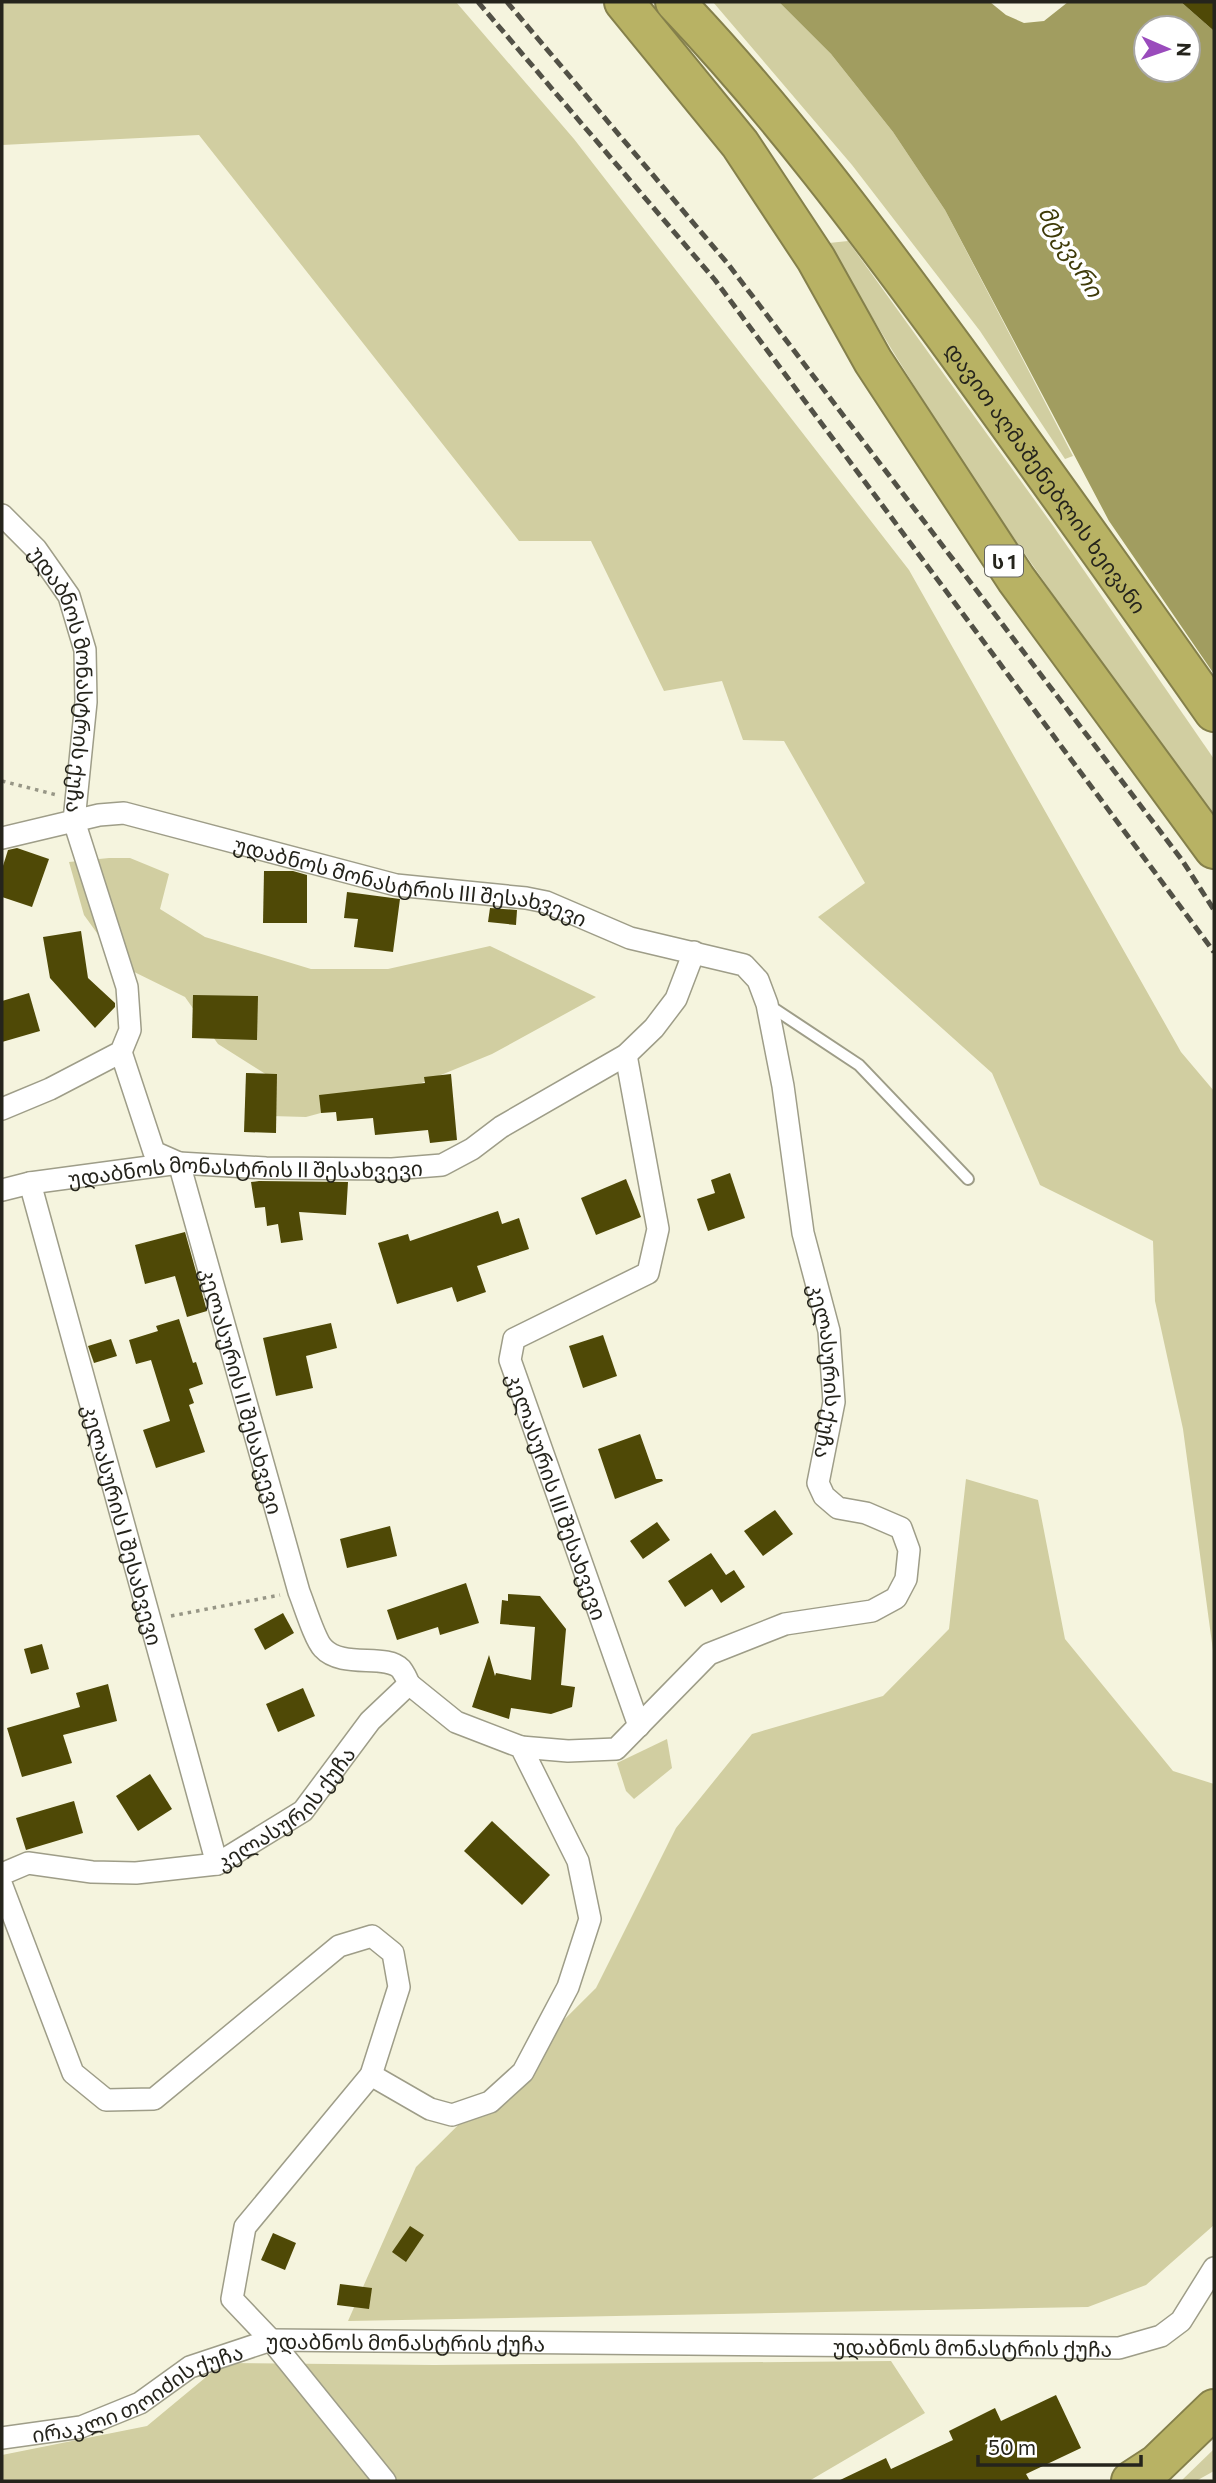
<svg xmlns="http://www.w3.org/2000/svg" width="1216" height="2483" viewBox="0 0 1216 2483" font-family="Commissioner,'Noto Sans Georgian',sans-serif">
	<rect width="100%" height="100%" fill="#f5f4de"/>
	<g fill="#d1cea1">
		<path d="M2 2H456L574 139 909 570 1181 1052 1214 1091V1658L1183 1429 1155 1301 1153 1241 1040 1185 992 1073 818 917 865 883 784 741 743 740 722 681 664 691 591 541H519L199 135 2 145Z"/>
		<path d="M713 2H779L831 54 893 132 945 210 1073 456 1065 459 980 331 852 165Z"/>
		<path d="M848 241 1054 527 1214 759V819C1078 633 943 445 829 243Z"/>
		<path d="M109 858H130L169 874 160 909 205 937 311 969H388L490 946 596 997 492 1054 402 1091 306 1117 271 1116 272 1078 218 1044 185 997 120 965 84 915 69 862Z"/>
		<path d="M966 1479 1038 1500 1065 1639 1173 1771 1214 1784V2225L1146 2285 1088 2307 348 2321 416 2167 596 1988 676 1828 752 1734 883 1696 949 1629Z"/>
		<path d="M667 1739 672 1768 634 1799 626 1791 617 1763Z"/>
		<path d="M891 2361 925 2413 809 2481H2V2455L147 2426 223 2363 434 2365Z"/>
		<path d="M1214 2449V2471L1196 2481H1181Z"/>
	</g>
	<path fill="#a19d60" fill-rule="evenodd" d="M779 2H990L1006 15 1024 23 1044 21 1068 2H1181L1214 31V674L1109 521 945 210 893 132 831 54ZM1146 28H1188V70H1146Z"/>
	<g fill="#4f4906">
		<path d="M1181 2H1214V31Z"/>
		<path d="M17 848 49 859 32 907 2 897V869L8 850Z"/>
		<path d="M264 871H293L307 875V923H263Z"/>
		<path d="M347 892 400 899 393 952 354 947 358 919 344 918Z"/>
		<path d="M490 908 517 910 516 925 488 922Z"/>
		<path d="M81 931 88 978 115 1003V1007L95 1028 50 978 43 937Z"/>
		<path d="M29 993 40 1031 2 1042V1001Z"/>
		<path d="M193 995 258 996 257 1040 192 1038Z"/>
		<path d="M246 1073 277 1074 276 1133 244 1132Z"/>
		<path d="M451 1074 457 1140 430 1143 428 1130 375 1135 373 1118 337 1121 336 1112 321 1113 319 1095 425 1083 424 1077Z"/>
		<path d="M730 1173 745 1218 708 1231 697 1199 715 1193 711 1180Z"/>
		<path d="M626 1179 641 1217 596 1235 581 1198Z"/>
		<path d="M259 1181 348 1182 346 1215 299 1212 303 1240 281 1243 278 1224 267 1226 265 1207 255 1208 251 1182Z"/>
		<path d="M498 1211 502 1224 519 1218 529 1249 477 1266 486 1292 457 1302 452 1287 397 1304 378 1243 408 1234 410 1241Z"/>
		<path d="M185 1232 207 1311 187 1317 175 1276 145 1284 135 1245Z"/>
		<path d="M179 1319 193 1363 196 1362 203 1384 189 1389 194 1403 189 1405 205 1452 156 1468 143 1430 170 1421 151 1360 136 1364 129 1340 158 1331 156 1326Z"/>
		<path d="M331 1323 337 1348 306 1356 313 1388 276 1396 263 1338Z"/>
		<path d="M603 1335 617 1376 583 1388 569 1346Z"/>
		<path d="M111 1339 117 1356 94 1363 88 1346Z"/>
		<path d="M640 1434 656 1479H662L663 1481 615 1499 598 1449Z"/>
		<path d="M775 1510 793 1534 763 1556 744 1531Z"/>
		<path d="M657 1522 670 1540 643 1559 630 1541Z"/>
		<path d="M390 1526 397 1556 347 1568 340 1539Z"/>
		<path d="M711 1553 726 1575 734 1570 745 1587 721 1603 712 1589 685 1607 668 1581Z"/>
		<path d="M466 1583 479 1623 440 1635 438 1627 397 1640 387 1610Z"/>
		<path d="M508 1594 540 1596 566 1629 561 1685 575 1687 572 1707 551 1714 511 1708 509 1719 472 1707 489 1655 495 1676 496 1673 531 1680 535 1627 500 1624 502 1600 508 1601Z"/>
		<path d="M283 1613 294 1633 265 1650 254 1629Z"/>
		<path d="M42 1644 49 1669 31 1674 24 1649Z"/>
		<path d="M108 1684 117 1721 63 1735 72 1763 22 1777 7 1728 80 1707 76 1693Z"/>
		<path d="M303 1688 315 1716 278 1732 266 1704Z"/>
		<path d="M150 1774 172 1809 138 1831 116 1796Z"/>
		<path d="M74 1801 83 1833 26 1850 16 1818Z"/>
		<path d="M492 1821 550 1875 522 1905 464 1851Z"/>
		<path d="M410 2226 424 2235 406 2262 392 2252Z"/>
		<path d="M273 2233 296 2243 285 2270 261 2260Z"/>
		<path d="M340 2284 372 2288 369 2309 337 2305Z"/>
		<path d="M1056 2395 1081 2448 1026 2474 1030 2481H838L886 2458 891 2469 953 2440 949 2431 995 2408 1001 2421Z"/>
	</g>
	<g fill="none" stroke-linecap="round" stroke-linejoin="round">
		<defs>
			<path id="lane" d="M770 1006 859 1065 968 1179"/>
			<g id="street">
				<path id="s1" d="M2 515 36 549 69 596 85 650 86 702 74 821 127 987 130 1030 121 1052 50 1089 2 1109"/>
				<path id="s2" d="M2 838 99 815 124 813 396 885 526 898 546 902 630 938 744 965 758 980 767 1004 783 1086 803 1233 829 1331 834 1402 818 1483 824 1496 838 1508 866 1513 901 1528 909 1550 906 1579 896 1598 872 1611 785 1624 709 1654 616 1749 568 1751 521 1747"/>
				<path id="s3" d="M121 1052 154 1152 179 1163 299 1592C304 1604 315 1640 323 1648 342 1669 386 1653 401 1669 404 1673 407 1679 409 1684"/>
				<path id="s4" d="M626 1055 658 1229 648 1273 514 1339 510 1360 639 1726"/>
				<path id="s5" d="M30 1183 217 1864"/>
				<path id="s6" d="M2 1190 30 1183 179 1163 266 1168 392 1169 442 1165 472 1149 501 1127 626 1055 654 1028 676 999 694 952"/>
				<path id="s7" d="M2 1874 28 1863 92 1872 136 1873 217 1864 303 1811 370 1721 409 1684 456 1722 521 1747 578 1861 590 1919 568 1987 523 2072 490 2102 452 2115 430 2109 371 2075"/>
				<path d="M2 1886 73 2073 106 2100 154 2099 339 1946 372 1936 393 1953 399 1987 371 2075 245 2227 232 2299 271 2340 385 2481"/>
				<path id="s8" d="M2 2438 81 2427 140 2403 190 2367 271 2340 1119 2348 1161 2336 1181 2321 1214 2268"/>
			</g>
			<g id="highway">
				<path d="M624 2 740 144 816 259 873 361 1016 579 1214 849"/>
				<path id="s9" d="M675 2C778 110 868 231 956 351 1043 471 1129 591 1214 712"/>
				<path d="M1131 2481 1157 2464 1214 2409"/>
			</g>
		</defs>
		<use href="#lane" stroke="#9e9d88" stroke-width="14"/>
		<use href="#street" stroke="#9e9d88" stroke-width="24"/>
		<use href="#highway" stroke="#85804b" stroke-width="42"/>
		<g stroke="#979686" stroke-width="3.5" stroke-dasharray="3.5 5" stroke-linecap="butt">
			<path d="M2 781 57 795"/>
			<path d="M171 1616 280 1595"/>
		</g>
		<use href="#lane" stroke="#fff" stroke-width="10"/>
		<use href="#street" stroke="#fff" stroke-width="21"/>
		<use href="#highway" stroke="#b8b264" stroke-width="38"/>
		<g stroke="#525146" stroke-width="5" stroke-dasharray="10 5" stroke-linecap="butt">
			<path d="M478 2 715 280 1214 952"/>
			<path d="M507 2 728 264 1182 860 1214 910"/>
		</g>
	</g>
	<g text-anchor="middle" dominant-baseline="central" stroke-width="7" stroke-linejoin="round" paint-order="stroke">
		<rect fill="#fff" stroke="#666660" stroke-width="2" x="985" y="545.5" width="38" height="31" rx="5"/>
		<g font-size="19" font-weight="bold" fill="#25241c">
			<text x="1004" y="561">ს 1</text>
		</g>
		<g font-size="21" fill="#25241c" stroke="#fff">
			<text stroke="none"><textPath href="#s9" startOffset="604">დავით აღმაშენებლის ხეივანი</textPath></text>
			<text stroke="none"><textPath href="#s1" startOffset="186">უდაბნოს მონასტრის ქუჩა</textPath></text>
			<text stroke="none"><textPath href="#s2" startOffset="420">უდაბნოს მონასტრის III შესახვევი</textPath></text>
			<text stroke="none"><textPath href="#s6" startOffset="245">უდაბნოს მონასტრის II შესახვევი</textPath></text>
			<text stroke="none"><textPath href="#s2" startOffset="1185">კელასურის ქუჩა</textPath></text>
			<text stroke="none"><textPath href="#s3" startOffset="369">კელასურის II შესახვევი</textPath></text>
			<text stroke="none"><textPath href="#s4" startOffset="537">კელასურის III შესახვევი</textPath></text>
			<text stroke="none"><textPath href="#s5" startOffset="354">კელასურის I შესახვევი</textPath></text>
			<text stroke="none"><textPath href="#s7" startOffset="308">კელასურის ქუჩა</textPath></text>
			<text stroke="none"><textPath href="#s8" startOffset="425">უდაბნოს მონასტრის ქუჩა</textPath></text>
			<text stroke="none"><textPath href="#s8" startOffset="992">უდაბნოს მონასტრის ქუჩა</textPath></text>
			<text stroke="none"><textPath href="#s8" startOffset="145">ირაკლი თოიძის ქუჩა</textPath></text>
		</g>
		<g font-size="23" font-style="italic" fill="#3e3a08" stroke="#fff">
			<text transform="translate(1071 251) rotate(59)">მტკვარი</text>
		</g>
	</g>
	<rect width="1216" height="2483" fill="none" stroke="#25241c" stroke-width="7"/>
	<g transform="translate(1167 49) rotate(92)"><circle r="33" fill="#ffffff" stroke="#a8a7a4" stroke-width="2"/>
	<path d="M0-5L12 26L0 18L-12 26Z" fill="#9a4bbc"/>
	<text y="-10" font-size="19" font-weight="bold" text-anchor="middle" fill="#25241c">N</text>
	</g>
	<path d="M978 2455v10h163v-10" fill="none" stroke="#25241c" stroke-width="3.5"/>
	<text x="988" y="2455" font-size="21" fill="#25241c" stroke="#ffffff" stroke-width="5" paint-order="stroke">50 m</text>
</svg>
